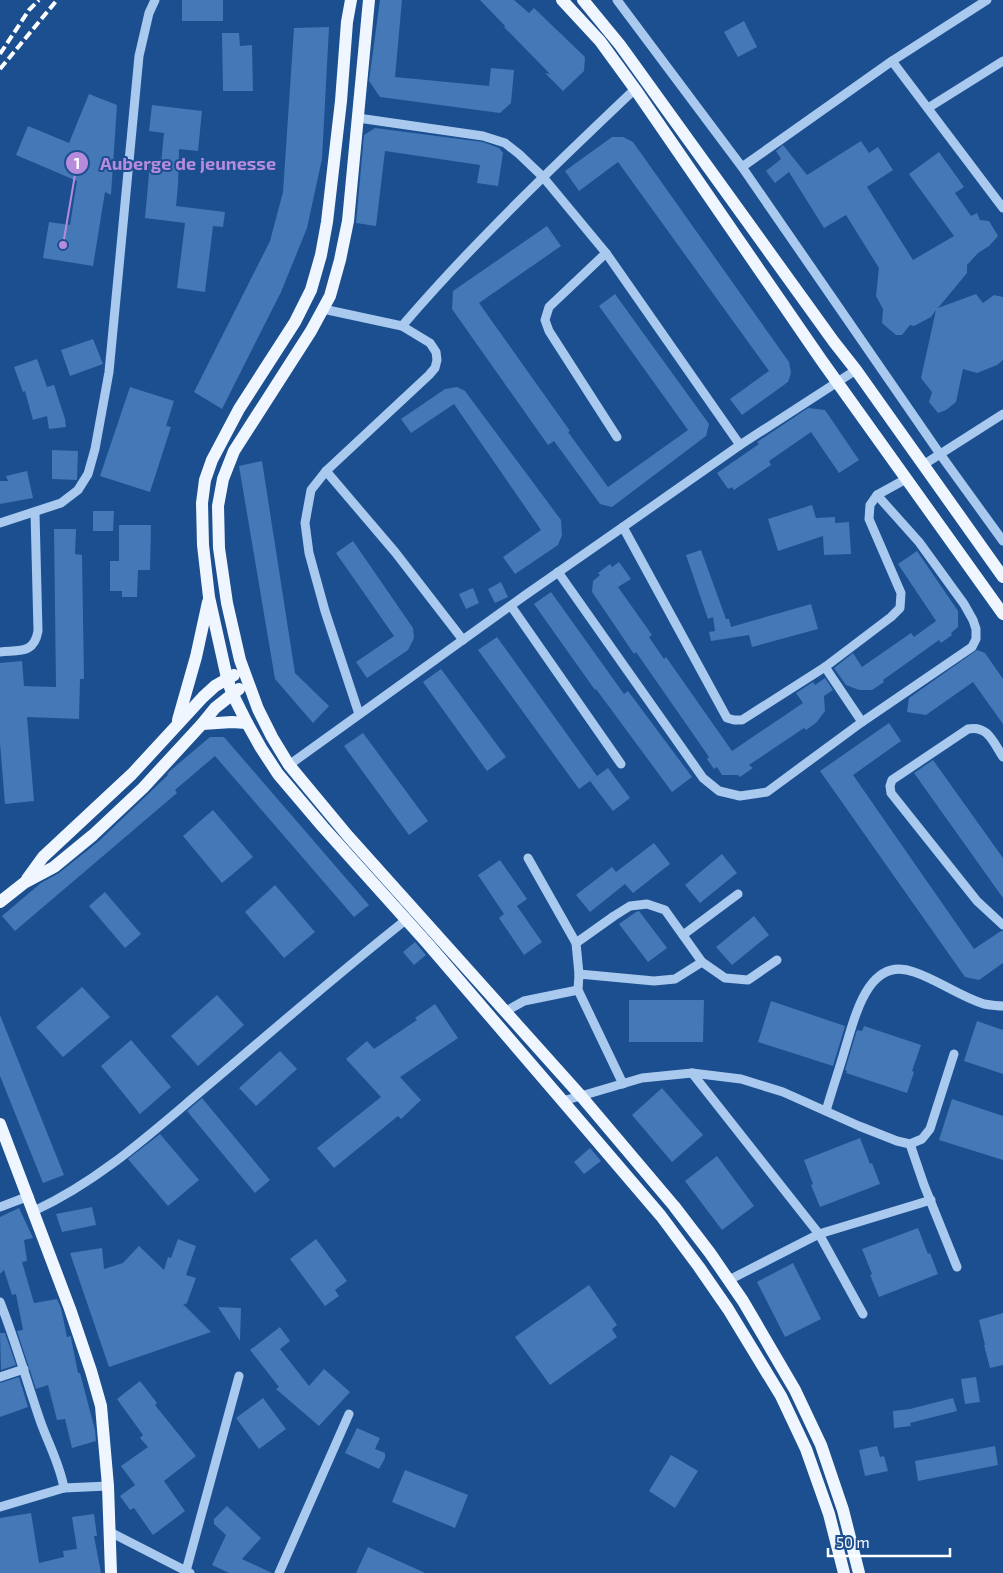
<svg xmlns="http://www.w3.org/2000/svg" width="1003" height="1573" viewBox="0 0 1003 1573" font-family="'Exo 2',sans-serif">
	<rect width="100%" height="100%" fill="#1b4f8f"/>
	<g fill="#4478b7">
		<rect x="182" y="0" width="41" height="21"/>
		<path d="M380 0H402L395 77 489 86 491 68 514 70 511 103 500 113 380 97 369 81Z"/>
		<path d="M480 0H514L529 13 534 8 585 57 584 71 563 91 545 73 550 74 504 27 505 26Z"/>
		<path d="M744 21 757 47 738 57 724 32Z"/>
		<path d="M329 27 322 159 307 228 281 292 222 409 194 392 270 241 283 192 294 28Z"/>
		<path d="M222 33H239L240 46 252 45 253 91H223Z"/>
		<path d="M89 94 117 105 111 195 105 192 93 266 43 258 49 222 70 225 77 181 16 155 28 126 69 143Z"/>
		<path d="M152 105 202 111 198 151 179 149 178 185 176 206 225 212 223 227 213 226 205 292 177 288 185 223 145 218 150 163 161 164 164 133 149 131Z"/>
		<path d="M375 128 483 142 499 148 503 153 498 186 477 183 480 165 385 151 376 226 356 223 364 135Z"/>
		<path d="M612 137H623L633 142 789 362 791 373 788 382 742 415 730 399 769 371 618 162 579 191 565 171Z"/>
		<path d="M861 141 869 153 878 147 893 170 867 187 913 260 954 236 909 174 939 152 964 187 955 193 971 216 977 213 980 220 989 221 998 236 989 246 978 253 967 265V273L938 308 976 294 983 303 994 295 1003 297V360L997 365 977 373 963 369 956 402 946 410 938 413 929 402 932 392 921 378 936 310 931 317 914 326 910 325 902 335H896L882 323 883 309 876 296 879 268 846 215 824 228 789 172 775 183 766 171 781 159 776 151 783 145 807 175Z"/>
		<path d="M547 226 561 246 479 303 570 431 568 432 608 487 688 430 599 306 615 294 709 424 706 436 612 507 600 504 554 441 548 445 452 309 453 291Z"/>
		<path d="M93 339 103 364 70 376 61 350Z"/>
		<path d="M37 359 47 387 54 385 65 419 66 427 49 429 47 416 33 420 25 391 23 392 14 367Z"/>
		<path d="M130 387 174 401 166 426 171 427 150 492 100 476Z"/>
		<path d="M457 387 465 391 561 520 562 535 558 545 515 574 503 557 541 530 454 404 411 433 401 419 445 389Z"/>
		<path d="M808 408 825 410 859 460 839 473 811 432 769 461 771 465 734 490 732 487 728 489 717 473 759 444 757 442Z"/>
		<path d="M52 450 78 451 77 480 52 479Z"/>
		<path d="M262 461 295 673 329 706 313 723 275 679 239 466Z"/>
		<path d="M27 471 33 498 0 504V481H8L6 476Z"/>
		<path d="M812 505 816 518 835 517V523L849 522 851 554 824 555 823 536 778 551 768 519Z"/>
		<path d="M93 511H114L113 531H93Z"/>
		<path d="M119 525H151L150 570H138L137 597H122V591H110V561H119Z"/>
		<path d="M54 529H76L75 554 82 555 84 679H80L79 719 27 717 34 801 5 804 0 743V663L22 661 24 686 56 687Z"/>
		<path d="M353 541 413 628 414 638 408 650 367 678 356 662 394 636 336 553Z"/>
		<path d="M701 550 726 619H729L731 627 811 604 818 629 752 647 749 635 711 641 709 632 715 631 713 617 708 619 686 555Z"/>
		<path d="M917 551 958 611V627L951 633 952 635 941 643 939 640 883 680 884 682 872 690H859L846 685 834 668 853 653 862 667 911 633 914 637 936 621 898 564Z"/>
		<path d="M619 562 631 579 618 587 652 635 649 637 664 659 666 657 732 751 803 703 796 693 813 682 815 685 825 678 833 690 824 696 825 711 816 723 806 730 804 728 749 765 753 768 740 777 738 775H722L717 767 714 769 707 759 709 757 636 652 634 654 592 592 593 581 600 575 598 573 610 564 612 567Z"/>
		<path d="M501 582 508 597 495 603 488 589Z"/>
		<path d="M473 588 479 603 466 609 459 594Z"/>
		<path d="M551 592 624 694 628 691 692 777 672 792 596 689 595 690 534 604Z"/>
		<path d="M497 637 597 776 579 789 478 650Z"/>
		<path d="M977 650 985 653 1003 679V724L973 682 926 715 907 712 909 698Z"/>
		<path d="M441 669 506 757 487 771 423 682Z"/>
		<path d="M889 723 901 741 853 775 974 949 1001 931H1003V963L979 980 965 977 820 771Z"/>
		<path d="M363 733 428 821 409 835 344 746Z"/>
		<path d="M210 737H224L369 905 354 917 215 756 175 790 177 793 15 931 2 916 41 883 59 873 99 841 168 775 167 774 171 770Z"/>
		<path d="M933 760 1003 858V898L914 773Z"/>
		<path d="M608 768 630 798 613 811 590 781Z"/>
		<path d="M213 810 253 857 222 883 183 836Z"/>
		<path d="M654 843 670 864 633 893 625 884 590 912 576 895 612 867 616 872Z"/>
		<path d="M722 854 737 873 700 903 685 885Z"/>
		<path d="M500 860 527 899 517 906 542 942 524 955 499 918 504 914 478 875Z"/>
		<path d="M275 885 315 932 284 958 245 912Z"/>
		<path d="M105 892 141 934 125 948 89 906Z"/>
		<path d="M639 911 667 948 648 962 619 924 636 912Z"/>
		<path d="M754 916 769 935 732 965 716 947Z"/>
		<path d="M415 942 426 955 414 965 403 952Z"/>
		<path d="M82 987 110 1017 63 1057 36 1027Z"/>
		<path d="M217 995 244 1025 198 1066 171 1036Z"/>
		<path d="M629 1000H704L703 1042H629Z"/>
		<path d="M771 1001 845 1026 833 1066 758 1042Z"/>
		<path d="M435 1004 458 1038 400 1077 421 1100 401 1119 398 1116 334 1168 317 1148 381 1097 346 1059 367 1041 374 1049 417 1020 415 1018Z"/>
		<path d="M0 1015 64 1175 43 1183 0 1076Z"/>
		<path d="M977 1021 1003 1030V1074L964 1061Z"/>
		<path d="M864 1026 921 1045 912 1071 914 1072 907 1093 846 1073 847 1071 845 1070 857 1030 862 1031Z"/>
		<path d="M131 1040 171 1087 140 1114 101 1066Z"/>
		<path d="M280 1051 297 1069 256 1106 239 1088Z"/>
		<path d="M662 1088 703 1135 672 1162 632 1115Z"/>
		<path d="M202 1098 270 1180 255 1193 187 1111Z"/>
		<path d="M952 1099 1003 1116V1160L939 1140Z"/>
		<path d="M160 1134 199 1180 168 1206 128 1159Z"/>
		<path d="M860 1138 870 1164 872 1163 880 1184 820 1207 811 1185 813 1184 804 1160Z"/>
		<path d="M590 1148 601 1161 584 1174 574 1162Z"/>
		<path d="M717 1156 754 1206 722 1230 685 1181Z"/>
		<path d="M92 1207 96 1225 62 1232 56 1214Z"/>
		<path d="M19 1208 33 1238 24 1240 27 1261 22 1262 34 1303 57 1299 61 1308 67 1337 71 1336V1338L78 1373H80L95 1430 96 1441 72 1448 65 1419 57 1420 48 1385 36 1389 17 1331 23 1330 16 1294 12 1295 4 1270 0 1274V1217Z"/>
		<path d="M918 1228 928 1254 930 1253 938 1274 879 1297 870 1275 872 1274 862 1249Z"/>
		<path d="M178 1239 196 1246 186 1275 196 1278 187 1303 183 1305 185 1306 211 1332 109 1367 70 1253 102 1248 104 1269 123 1263 139 1246 164 1270 168 1257 171 1258Z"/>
		<path d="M316 1239 347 1281 335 1290 339 1296 325 1306 290 1259Z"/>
		<path d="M793 1263 821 1319 785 1337 757 1282Z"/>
		<path d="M589 1285 617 1325 612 1329 617 1337 550 1385 515 1337Z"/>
		<path d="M218 1307 241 1308 240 1341Z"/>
		<path d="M1003 1313V1365L990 1368 984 1345H985L979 1320Z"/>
		<path d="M280 1327 290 1341 280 1349 309 1386 324 1369 350 1392 319 1426 276 1389 279 1387 250 1350Z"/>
		<path d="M0 1333H5L16 1365 1 1370Z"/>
		<path d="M19 1377 28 1407 0 1417V1383Z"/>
		<path d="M976 1377 980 1402 965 1404 961 1379Z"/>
		<path d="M140 1381 157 1403 155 1405 196 1456 164 1481 185 1511 153 1535 134 1508 130 1510 120 1496 135 1485 121 1466 148 1447 140 1438 143 1435 117 1399Z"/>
		<path d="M263 1398 286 1429 259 1449 236 1418Z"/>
		<path d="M953 1398 957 1411 910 1423 911 1426 894 1428 893 1411 910 1409Z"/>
		<path d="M357 1428 380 1438 375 1449 385 1453V1458L379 1469 345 1453Z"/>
		<path d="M877 1446 880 1457 884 1456 888 1471 865 1476 859 1450Z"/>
		<path d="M995 1446 998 1465 918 1481 915 1461Z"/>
		<path d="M671 1455 698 1471 675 1508 649 1491Z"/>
		<path d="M405 1470 468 1495 455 1528 392 1502Z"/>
		<path d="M227 1506 261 1538 242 1559 272 1573H229L212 1565 226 1535 214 1524V1519Z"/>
		<path d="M31 1513 39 1563 64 1557 63 1551 77 1549 72 1517 94 1514 97 1536H94L101 1573H0V1518Z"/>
		<path d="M368 1547 425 1573H356Z"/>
	</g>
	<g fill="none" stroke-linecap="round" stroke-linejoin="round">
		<g stroke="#a9c9ee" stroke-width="9">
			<path d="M617 0 742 167 940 454 1003 541"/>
			<path d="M892 61 1003 208"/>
			<path d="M928 108 1003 61"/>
			<path d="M358 118 483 136 505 143 519 154 543 177 606 253 740 445"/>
			<path d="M742 167 892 61 987 0"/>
			<path d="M606 253 549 307 545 320 549 331 617 437"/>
			<path d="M323 309 402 326 430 343 436 352 437 360 435 368 429 375 326 471 311 490 305 523 309 553 325 611 359 714"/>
			<path d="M402 326C474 242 555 165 635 89"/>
			<path d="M923 465 1003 414"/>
			<path d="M326 471 395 552 463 640"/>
			<path d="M0 523 61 503 78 490 88 474 95 449 109 372 139 56 149 13 155 0"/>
			<path d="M623 527 727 718 734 720H742L825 667 891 617 900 608 901 593 869 519 870 505 877 495"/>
			<path d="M558 572 703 778 719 791 740 796 767 792 862 722 972 647 976 639V629L973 620 964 604 919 542 877 495 906 479"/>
			<path d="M511 606 621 764"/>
			<path d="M0 652C20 650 34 654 38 631L35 513"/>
			<path d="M825 667 862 722"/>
			<path d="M1003 757C993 742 988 725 968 729L892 780 890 786 891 793 977 901 1003 925"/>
			<path d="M289 765 524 596 623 527 740 445 856 370"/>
			<path d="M528 858 576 943 579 974 578 990 623 1084"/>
			<path d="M683 935 738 894"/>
			<path d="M576 943 614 916 630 906 647 904 665 910 702 962 725 978 748 980 777 960"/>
			<path d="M579 974 654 981 675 979 702 962"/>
			<path d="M506 1011 524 1001 578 990"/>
			<path d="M692 1073 819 1234 863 1314"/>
			<path d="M562 1101 581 1096 642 1078 692 1073 741 1079 783 1092 859 1126 897 1141 910 1144 922 1139 930 1129 954 1054"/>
			<path d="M826 1111C832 1090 839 1070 845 1049 855 1017 868 955 914 972 938 980 959 996 984 1004 990 1005 997 1006 1003 1006"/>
			<path d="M910 1144 924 1185 957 1267"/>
			<path d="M0 1207 29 1196"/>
			<path d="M34 1211C97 1182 148 1136 200 1092 269 1034 336 975 407 919"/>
			<path d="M729 1280 819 1234 931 1200"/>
			<path d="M0 1302C16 1342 27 1383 41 1423 49 1445 60 1465 64 1488"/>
			<path d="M0 1377 24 1369"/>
			<path d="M0 1507 64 1488 108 1486"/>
			<path d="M110 1532 190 1573"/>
			<path d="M186 1571 239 1376"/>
			<path d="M279 1573 349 1414"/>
		</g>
		<g stroke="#f0f6ff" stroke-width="12">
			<path d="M351 0 347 22 341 101 327 222 321 255 311 290 295 322 239 409 212 460 205 480 202 503 203 545 209 597 227 678 232 693 247 723 261 748 278 774 323 827 428 944 585 1127 661 1216 699 1267 728 1309 781 1396 806 1449 829 1514 844 1573"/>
			<path d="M369 0 348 221 340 260 330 296 311 331 234 451 223 479 218 506 219 548 227 603 240 660 258 709 272 737 289 765 348 836 581 1096 674 1206 710 1253 743 1301 795 1390 821 1445 843 1510 859 1573"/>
			<path d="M562 0 600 41 635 89 822 361 1003 614"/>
			<path d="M583 0 620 45 834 342 856 370 1003 577"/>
			<path d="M178 720 196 657 208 602"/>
			<path d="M202 724 232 722 247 723"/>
			<path d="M27 879 43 857 132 774 203 697 215 686 234 675"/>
			<path d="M0 902 24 883 54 867 93 835 143 788 202 724 215 708 239 689"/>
			<path d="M0 1124 70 1309 91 1371 101 1406 108 1486 111 1573"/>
		</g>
		<g stroke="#fff" stroke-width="4" stroke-dasharray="9 4" stroke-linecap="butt">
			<path d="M0 54 29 10 39 0"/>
			<path d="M0 69 57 0"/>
		</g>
	</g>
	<path fill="none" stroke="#b68bdc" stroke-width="2" d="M63 245L77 163"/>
	<g fill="#b68bdc" stroke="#1b4f8f" stroke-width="2">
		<circle cx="63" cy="245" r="5"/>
		<circle cx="77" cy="163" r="12"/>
	</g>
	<g font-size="15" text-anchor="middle" font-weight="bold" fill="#fff">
		<text x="77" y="169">1</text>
	</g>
	<g font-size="18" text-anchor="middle" font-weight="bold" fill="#b68bdc" stroke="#1b4f8f" stroke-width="4" stroke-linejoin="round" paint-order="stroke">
		<text x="188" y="170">Auberge de jeunesse</text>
	</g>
	<path d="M828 1548v8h122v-8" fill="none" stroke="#ffffff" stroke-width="2.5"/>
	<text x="836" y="1548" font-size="15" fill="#ffffff" stroke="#1b4f8f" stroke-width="4" paint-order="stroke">50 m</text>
</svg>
